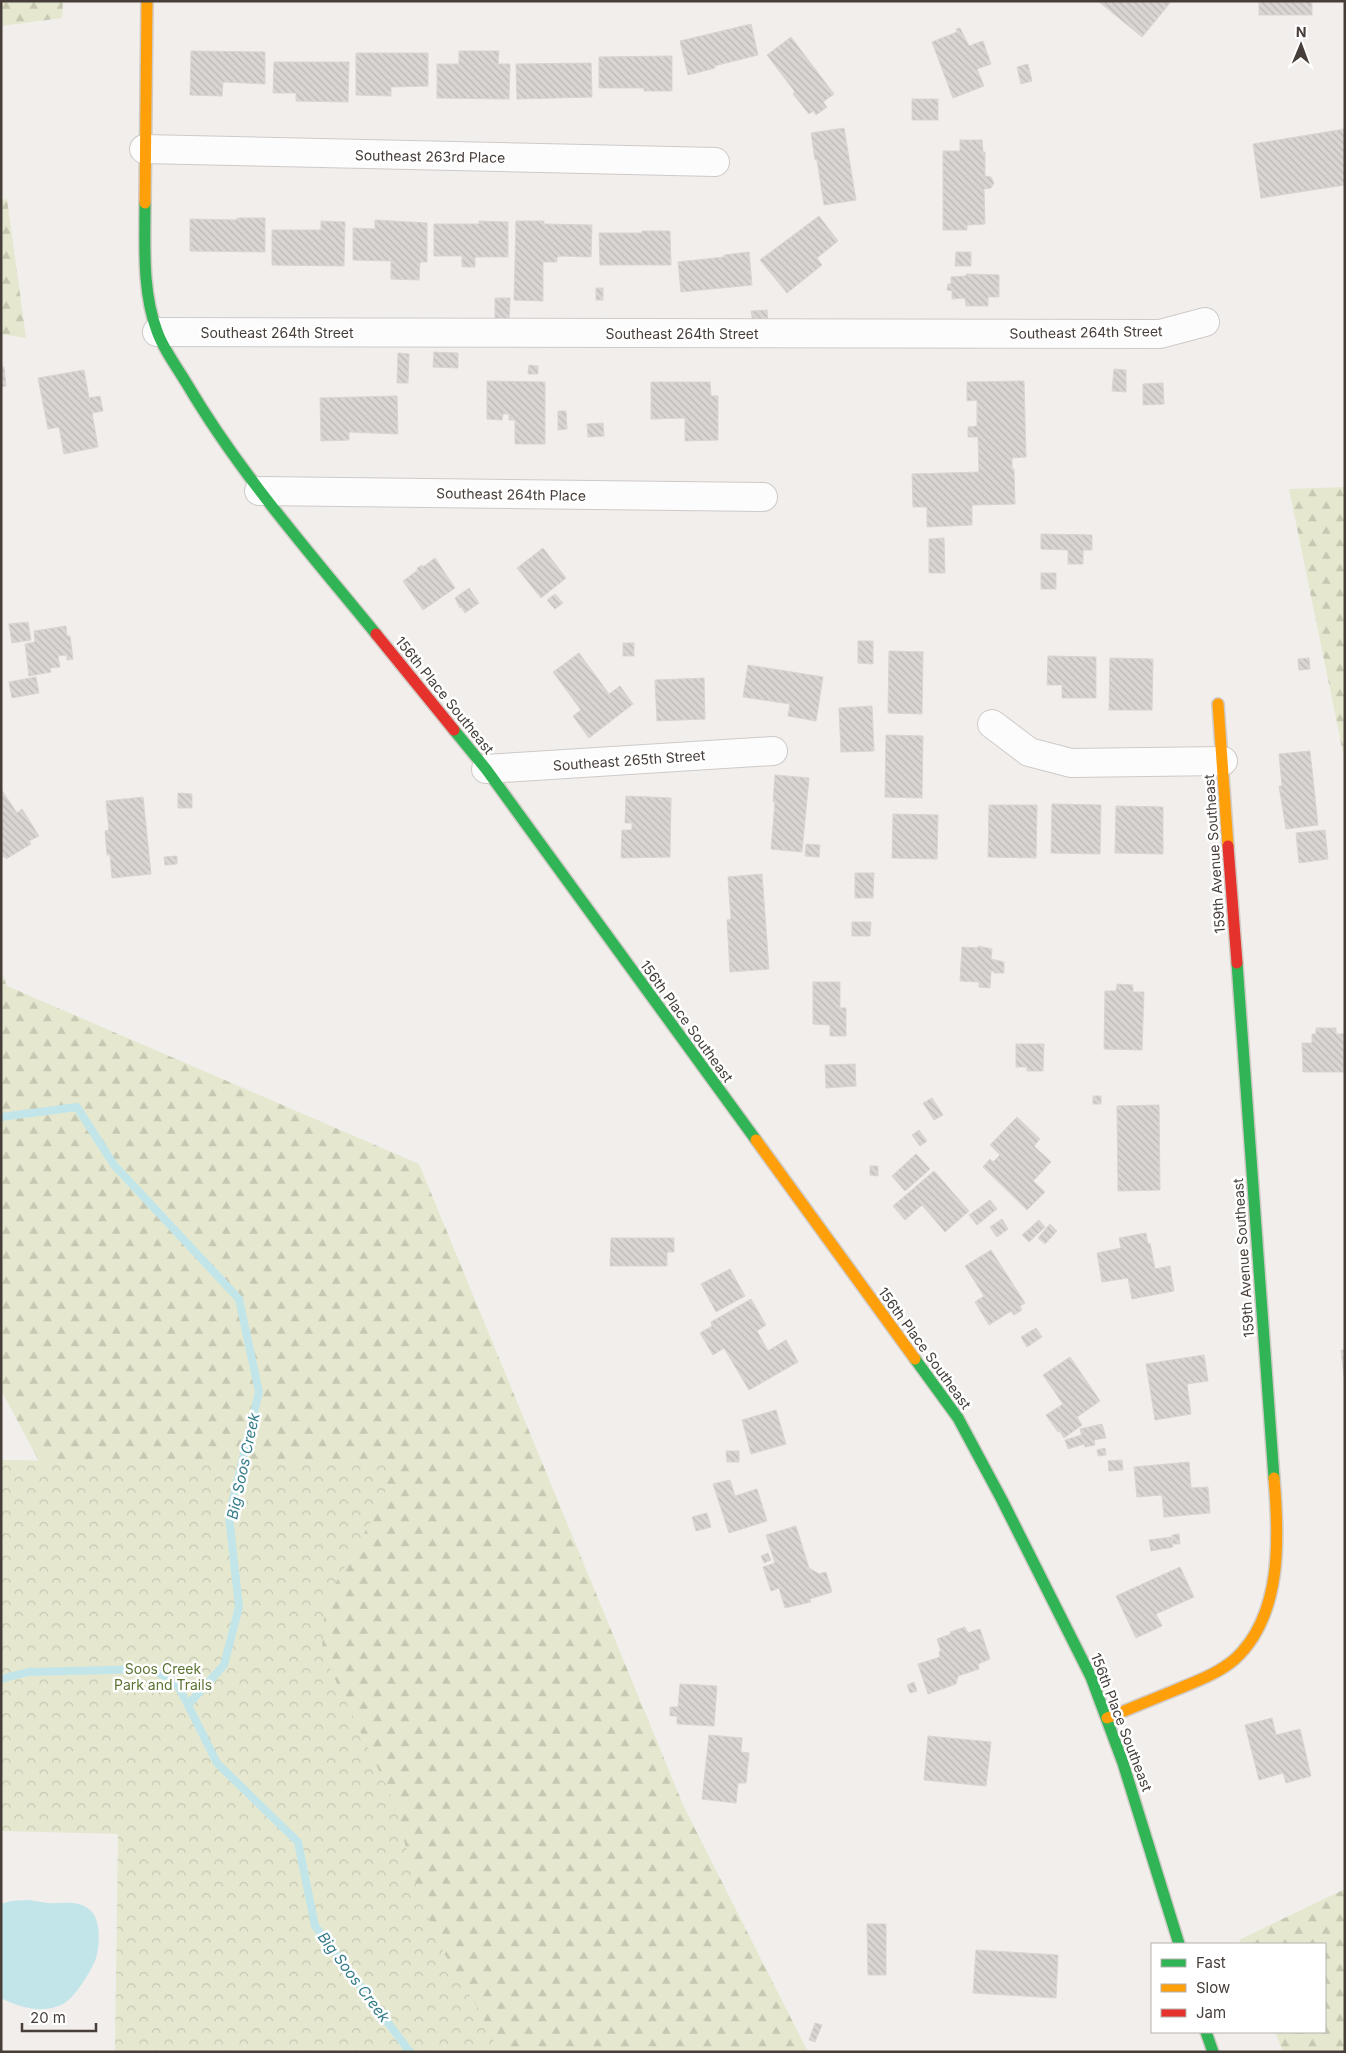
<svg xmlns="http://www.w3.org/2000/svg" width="1346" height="2053" viewBox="0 0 1346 2053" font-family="Inter,sans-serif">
	<defs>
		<pattern id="forest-firs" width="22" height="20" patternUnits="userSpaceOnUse" patternTransform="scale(1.25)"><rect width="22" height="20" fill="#e5e8cf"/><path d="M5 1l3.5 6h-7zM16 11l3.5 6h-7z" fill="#c6c8b2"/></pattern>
		<pattern id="park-crowns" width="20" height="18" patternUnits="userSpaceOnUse" patternTransform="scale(1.25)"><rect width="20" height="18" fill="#e5e8cf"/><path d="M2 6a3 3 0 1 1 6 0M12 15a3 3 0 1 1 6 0" fill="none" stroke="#c6c8b2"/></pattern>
		<pattern id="building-back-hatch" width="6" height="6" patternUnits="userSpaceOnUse" patternTransform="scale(1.25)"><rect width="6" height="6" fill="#d9d5d3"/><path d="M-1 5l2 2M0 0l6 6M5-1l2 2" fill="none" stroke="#bcb8b6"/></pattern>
	</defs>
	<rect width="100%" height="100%" fill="#f1eeec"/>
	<g fill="url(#forest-firs)">
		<path d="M1 1H63L62 18 1 26Z"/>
		<path d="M7 199 26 338 1 334V200Z"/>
		<path d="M1345 487V762L1289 489Z"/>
		<path d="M1 971 7 986 419 1164 684 1807 808 2052H426L124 1620 1 1390Z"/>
		<path d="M1345 1889V2052H1283L1275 2032H1325V1944H1241L1239 1940Z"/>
	</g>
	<path fill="url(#park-crowns)" d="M1 1460 390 1464 384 1498 325 1602 322 1652 394 1802 419 1897 444 1953 480 2012 499 2052H115L118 1834 1 1831Z"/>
	<path fill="#c2e5ea" d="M28 1900C35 1901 41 1902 47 1903 62 1904 79 1899 91 1911 101 1920 100 1946 96 1958 92 1970 74 1999 63 2004 43 2014 20 2008 1 1998V1904L11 1901Z"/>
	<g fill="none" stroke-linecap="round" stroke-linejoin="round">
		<g stroke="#c2e5ea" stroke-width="8">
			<path d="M1 1117 77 1107 114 1165 239 1299 259 1392 229 1516 239 1607 224 1665 188 1705 217 1763 298 1842 315 1926 410 2052"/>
			<path d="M1 1679 28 1672 153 1669 178 1686 188 1705"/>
		</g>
	</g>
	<g fill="url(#building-back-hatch)" stroke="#d9d5d2">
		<path d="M1098 1H1168L1170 3 1142 37Z"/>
		<rect x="1259" y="1" width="53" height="14"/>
		<path d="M751 24 758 55 714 66 715 68 688 75 680 41Z"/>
		<path d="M960 28 969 46 983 41 991 64 977 69 984 86 953 98 932 42 957 32 956 29Z"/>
		<path d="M791 37 834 94 823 102 827 107 816 115 813 111 809 114 793 94 795 92 767 55Z"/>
		<path d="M191 51 265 52V84L223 82 222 96 190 95Z"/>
		<path d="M459 51H499L498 64H510L509 99 437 98V64H459Z"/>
		<path d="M356 53H428V86L391 87V96L356 95Z"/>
		<path d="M672 56V91H644V88H599V57Z"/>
		<path d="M274 62H349L348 102 296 101V93H273Z"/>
		<path d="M591 63 592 97 517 99 516 64Z"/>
		<path d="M1028 64 1032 81 1021 84 1017 67Z"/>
		<rect x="912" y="99" width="26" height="21"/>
		<path d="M844 128 856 200 824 205 817 160H815L811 133Z"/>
		<path d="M1345 129V185L1261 198 1253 144Z"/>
		<path d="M960 140H982L983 152H985V176L991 177 994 183 991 188 984 189 985 224 967 225V230H943V151H960Z"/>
		<path d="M819 216 838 241 817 258 822 265 787 293 760 260Z"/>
		<path d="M237 218H265V252L190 251V219L237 220Z"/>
		<path d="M375 220 427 223V262H420L419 280 391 279V261L353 260V228L375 229Z"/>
		<path d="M321 221 345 222 344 266 272 265V230H321Z"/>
		<path d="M479 221 508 222V257H475V267H462V256H434V224H479Z"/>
		<path d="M516 221H544V224L592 225 591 257 561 256 557 257V262H543V301L514 300Z"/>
		<path d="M642 231H670L671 265H600L599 233H642Z"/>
		<path d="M749 252 752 285 681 292 678 262 724 257V255Z"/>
		<path d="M956 252H971V266H955Z"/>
		<path d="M966 274 999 275V297H988V306H966L965 298 952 299V291L947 290 948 284H951V277L966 276Z"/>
		<rect x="596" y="288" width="7" height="12"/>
		<path d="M495 298H510L509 325H495Z"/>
		<path d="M767 310 768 322 753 323 751 311Z"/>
		<path d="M434 352 458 353V368L433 367Z"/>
		<path d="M398 353 409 354 408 383H397Z"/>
		<path d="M529 365 538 366V374H528Z"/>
		<path d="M1 367H4L6 386 1 387Z"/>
		<path d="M1114 369 1126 370V392L1112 391Z"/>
		<path d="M84 370 89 398 100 396 103 411 92 413 98 447 64 454 59 427 48 429 38 378Z"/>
		<path d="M487 381 545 382V444H515V420H509V414H503L502 420 487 419Z"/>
		<path d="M1024 381 1026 457 1012 458V469H1014L1015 504 972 505V525L927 527V507H913L912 474 979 472 978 437H968V427L977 426V400L967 401V382Z"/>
		<path d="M651 382H710L711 396H718V440L685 441V418L651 419Z"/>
		<path d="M1163 383 1164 404 1143 405V384Z"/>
		<path d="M397 396 398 434 349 432V440L321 441 320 398Z"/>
		<path d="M558 411H566L567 429 558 430Z"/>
		<path d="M603 423 604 436 588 437 587 424Z"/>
		<path d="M1041 534 1092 535V550H1083V564H1068V550L1041 549Z"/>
		<path d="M944 538 945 573H929V539Z"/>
		<path d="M543 548 566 578 541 598 517 568Z"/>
		<path d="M435 558 455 588 423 610 403 581 418 570 417 568 422 565 423 567Z"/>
		<rect x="1041" y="573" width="15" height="16"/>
		<path d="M469 588 479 603 465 613 461 607 460 608 455 598Z"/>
		<path d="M555 594 563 603 555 609 547 600Z"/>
		<path d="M28 622 31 640 12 643 9 624Z"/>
		<path d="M66 626 67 636H70L73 659 67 660V655L58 656 60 667 50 668 51 672 29 676 25 644 35 642 34 631Z"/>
		<path d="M858 641H873V664L858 663Z"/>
		<rect x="623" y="643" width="11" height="13"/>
		<path d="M889 651 923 652 922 714 888 713Z"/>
		<path d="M579 653 609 694 620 686 633 704 589 738 573 716 581 710 553 672Z"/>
		<path d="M1048 656 1096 657V698H1062V685H1047Z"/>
		<path d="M1110 658 1153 659 1152 710H1109Z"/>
		<path d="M1309 658 1310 669 1299 670 1298 659Z"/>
		<path d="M748 665 823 677 816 721 788 716 790 704 743 697Z"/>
		<path d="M36 677 39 693 12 698 9 682Z"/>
		<path d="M704 678 705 719 657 721 655 680Z"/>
		<path d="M872 706 874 751 841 752 839 708Z"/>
		<path d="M886 735 923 736 922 798 885 797Z"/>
		<path d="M1310 751 1318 825 1286 829 1279 786H1282L1279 754Z"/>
		<path d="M775 775 809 778 802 852 771 849 775 802H773Z"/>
		<path d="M1 789 17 813 22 809 39 836 29 841 31 844 6 859 4 856 1 859Z"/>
		<path d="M178 793 192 794V808H178Z"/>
		<path d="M626 796 671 798 670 857 621 858 622 830H632V823H625Z"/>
		<path d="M143 797 151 874 112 878 110 855H107L105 831 109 830 106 801Z"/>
		<path d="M1052 804 1101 805 1100 854 1051 853Z"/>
		<path d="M989 805H1037L1036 858 988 857Z"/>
		<path d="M1116 806 1163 807V854L1115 853Z"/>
		<path d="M893 814 938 815 937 859 892 858Z"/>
		<path d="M1325 830 1328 859 1299 863 1296 833Z"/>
		<path d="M806 844 820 845 819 857 805 856Z"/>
		<path d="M177 856V864L165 865 164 857Z"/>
		<path d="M855 873H874L873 898H855Z"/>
		<path d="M762 874 769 969 730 972 727 920 731 919 728 877Z"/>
		<path d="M852 922H871L870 936H852Z"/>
		<path d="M978 946 992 949 991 959 1004 962V973H994V971H991L990 988 979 987V982L960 981 962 947 978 948Z"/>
		<path d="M813 982H840V1008H846V1036H830V1025L813 1024Z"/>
		<path d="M1117 984 1133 985V992H1144L1142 1050 1104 1049 1105 991H1116Z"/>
		<path d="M1316 1028H1336V1034H1344V1072H1303L1302 1043H1312V1034H1316Z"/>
		<path d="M1016 1044H1044L1043 1071H1027V1067H1016Z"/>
		<path d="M855 1064 856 1086 826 1088 825 1065Z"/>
		<rect x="1093" y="1096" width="8" height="8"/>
		<path d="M932 1098 943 1115 934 1120 923 1103Z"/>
		<path d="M1159 1105 1160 1190 1118 1191 1117 1106Z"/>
		<path d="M1017 1117 1040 1139 1034 1146 1051 1162 1033 1181 1045 1192 1027 1210 983 1167 990 1159 993 1162 1000 1155 990 1145Z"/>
		<path d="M919 1130 927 1141 920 1146 912 1135Z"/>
		<path d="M916 1154 930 1169 905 1191 892 1176Z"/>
		<path d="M870 1166H878V1176L870 1175Z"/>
		<path d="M934 1171 969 1211 945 1232 922 1205 905 1220 893 1206Z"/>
		<path d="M990 1200 997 1209 977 1225 969 1215Z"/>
		<path d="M1002 1219 1008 1229 997 1237 990 1227Z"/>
		<path d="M1039 1220 1045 1227 1029 1242 1022 1235Z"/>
		<path d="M1050 1224 1057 1231 1045 1244 1038 1238Z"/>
		<path d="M1146 1233 1148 1244 1150 1243 1155 1269 1170 1266 1174 1291 1132 1299 1128 1278 1102 1282 1097 1253 1121 1248 1119 1238Z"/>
		<path d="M611 1238H674V1252H667V1266H610Z"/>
		<path d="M991 1250 1025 1303 1020 1306 1022 1310 1014 1315 1011 1311 989 1325 975 1302 984 1296 965 1266Z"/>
		<path d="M730 1269 745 1296 716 1312 701 1284Z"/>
		<path d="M751 1299 766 1325 757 1331 768 1351 786 1340 798 1362 749 1390 724 1348 713 1355 700 1333 712 1326 711 1322Z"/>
		<path d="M1036 1328 1042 1337 1027 1347 1021 1337Z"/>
		<path d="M1341 1350H1345V1377H1344Z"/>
		<path d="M1204 1355 1208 1381 1187 1384 1191 1414 1155 1420 1146 1364Z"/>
		<path d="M1070 1357 1100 1401 1077 1417 1082 1425 1064 1438 1060 1431 1058 1432 1046 1415 1063 1404 1043 1375Z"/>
		<path d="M776 1410 786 1444 751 1454 742 1420Z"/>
		<path d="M1102 1424 1106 1438 1094 1440 1095 1445 1085 1447 1080 1429Z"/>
		<path d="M1081 1435 1084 1444 1068 1449 1065 1440Z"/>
		<path d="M1105 1448 1106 1455 1098 1456 1097 1450Z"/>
		<path d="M726 1451H739V1462H727Z"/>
		<path d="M1122 1460 1123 1470 1109 1471 1108 1461Z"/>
		<path d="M1189 1462 1191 1488 1208 1487 1210 1513 1164 1517 1162 1495 1137 1497 1134 1467Z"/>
		<path d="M730 1480 735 1496 757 1489 767 1521 729 1533 713 1484Z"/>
		<path d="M707 1513 711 1527 696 1531 692 1517Z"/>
		<path d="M796 1526 809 1568 819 1574 826 1572 832 1592 810 1599 811 1602 785 1608 779 1588 771 1591 763 1567 775 1563 766 1535Z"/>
		<path d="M1179 1534 1180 1544H1173L1172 1535Z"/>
		<path d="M1171 1537 1173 1547 1151 1551 1149 1540Z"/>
		<path d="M768 1553 771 1560 764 1563 761 1556Z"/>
		<path d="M1180 1567 1194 1597 1156 1614 1162 1626 1136 1638 1116 1596Z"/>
		<path d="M965 1627 968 1633 980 1629 990 1659 978 1664 979 1669 958 1676 956 1684 928 1694 918 1664 940 1657 939 1652 941 1651 937 1639 951 1634 950 1632Z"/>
		<path d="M914 1682 917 1691 910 1693 907 1685Z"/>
		<path d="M680 1684 717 1686 714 1726 677 1724V1716H670V1707H678Z"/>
		<path d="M1272 1718 1276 1735 1300 1729 1311 1776 1286 1783 1283 1773 1259 1780 1245 1725Z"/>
		<path d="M709 1735 742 1738 741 1752 749 1753 746 1783H738L736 1803 702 1799Z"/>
		<path d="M928 1736 991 1742 986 1786 924 1780Z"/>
		<path d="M867 1924H886V1975H868Z"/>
		<path d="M976 1950 1058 1955 1056 1998 973 1993Z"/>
		<path d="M815 2023 822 2025 815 2042 809 2040Z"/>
	</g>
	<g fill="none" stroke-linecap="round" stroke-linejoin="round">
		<defs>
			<g id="street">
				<path d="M144 149 715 162"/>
				<path d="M157 332 1160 334 1205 322"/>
				<path d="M259 491 763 497"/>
				<path d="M992 724 1029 752 1071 763 1223 761"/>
				<path d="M486 769 773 751"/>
			</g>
			<g id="fast">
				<path d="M145 203C145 245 142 292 157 331 163 349 177 367 187 384 240 474 310 553 376 634"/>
				<path d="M454 730 486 769 756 1140"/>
				<path d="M1237 963 1274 1478"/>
				<path d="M915 1359 958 1418 1002 1500 1091 1677 1123 1763 1179 1944"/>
				<path d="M1206 2032 1213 2052"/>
			</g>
			<g id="slow">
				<path d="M145 203 147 1"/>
				<path d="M1218 704 1228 846"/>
				<path d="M756 1140 915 1359"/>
				<path d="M1107 1718C1131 1708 1154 1699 1178 1689 1197 1681 1219 1673 1235 1659 1283 1615 1279 1536 1274 1478"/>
			</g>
			<g id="jam">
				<path d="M376 634 454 730"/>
				<path d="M1228 846 1237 963"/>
			</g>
		</defs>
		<use href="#street" stroke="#cecac8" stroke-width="30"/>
		<use href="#fast" stroke="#d1cbc6" stroke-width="14"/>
		<use href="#slow" stroke="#d1cbc6" stroke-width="14"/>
		<use href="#jam" stroke="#d1cbc6" stroke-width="14"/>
		<use href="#street" stroke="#fdfcfc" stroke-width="28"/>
		<use href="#fast" stroke="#30b455" stroke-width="11"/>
		<use href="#slow" stroke="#ff9f0a" stroke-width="11"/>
		<use href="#jam" stroke="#e5322d" stroke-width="11"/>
	</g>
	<g text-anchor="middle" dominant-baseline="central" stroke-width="5" stroke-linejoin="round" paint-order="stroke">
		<g font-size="14" fill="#473e39" stroke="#fff">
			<text transform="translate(430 156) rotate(1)">Southeast 263rd Place</text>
			<text x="277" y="332">Southeast 264th Street</text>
			<text transform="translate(1086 332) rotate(-1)">Southeast 264th Street</text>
			<text x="682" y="333">Southeast 264th Street</text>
			<text transform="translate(511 494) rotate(1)">Southeast 264th Place</text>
			<text transform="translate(445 695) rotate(51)">156th Place Southeast</text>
			<text transform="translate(629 760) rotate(-4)">Southeast 265th Street</text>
			<text transform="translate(1214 854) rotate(-94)">159th Avenue Southeast</text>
			<text transform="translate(687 1021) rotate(54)">156th Place Southeast</text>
			<text transform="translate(1243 1258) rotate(-94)">159th Avenue Southeast</text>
			<text transform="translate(925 1348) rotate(54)">156th Place Southeast</text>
			<text transform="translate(1122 1722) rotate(69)">156th Place Southeast</text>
		</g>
		<g font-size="14" fill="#5c7332" stroke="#fff">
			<text x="163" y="1668">Soos Creek<tspan x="163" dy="16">Park and Trails</tspan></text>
		</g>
		<g font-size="15" font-style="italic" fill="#347c8a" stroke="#fff">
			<text transform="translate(243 1466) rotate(-78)">Big Soos Creek</text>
			<text transform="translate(354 1977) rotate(53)">Big Soos Creek</text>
		</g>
	</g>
	<rect width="1346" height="2053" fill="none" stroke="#473e39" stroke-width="5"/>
	<rect x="1151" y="1943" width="175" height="90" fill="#ffffff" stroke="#b5b2b0"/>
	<rect x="1161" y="1959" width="25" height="8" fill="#30b455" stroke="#b5b2b0"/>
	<text x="1196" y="1968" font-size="15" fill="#473e39">Fast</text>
	<rect x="1161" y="1984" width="25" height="8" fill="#ff9f0a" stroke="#b5b2b0"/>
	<text x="1196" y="1993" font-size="15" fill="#473e39">Slow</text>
	<rect x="1161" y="2009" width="25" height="8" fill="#e5322d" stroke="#b5b2b0"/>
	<text x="1196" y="2018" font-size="15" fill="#473e39">Jam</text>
	<g transform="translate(1301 45) rotate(1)" stroke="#ffffff" stroke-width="4" paint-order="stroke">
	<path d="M0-4L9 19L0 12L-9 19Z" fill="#473e39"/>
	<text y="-8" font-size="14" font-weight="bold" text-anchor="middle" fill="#473e39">N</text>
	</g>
	<path d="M22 2023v8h74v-8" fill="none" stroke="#473e39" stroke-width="2.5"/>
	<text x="30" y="2023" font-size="15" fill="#473e39" stroke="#ffffff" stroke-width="4" paint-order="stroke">20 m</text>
</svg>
